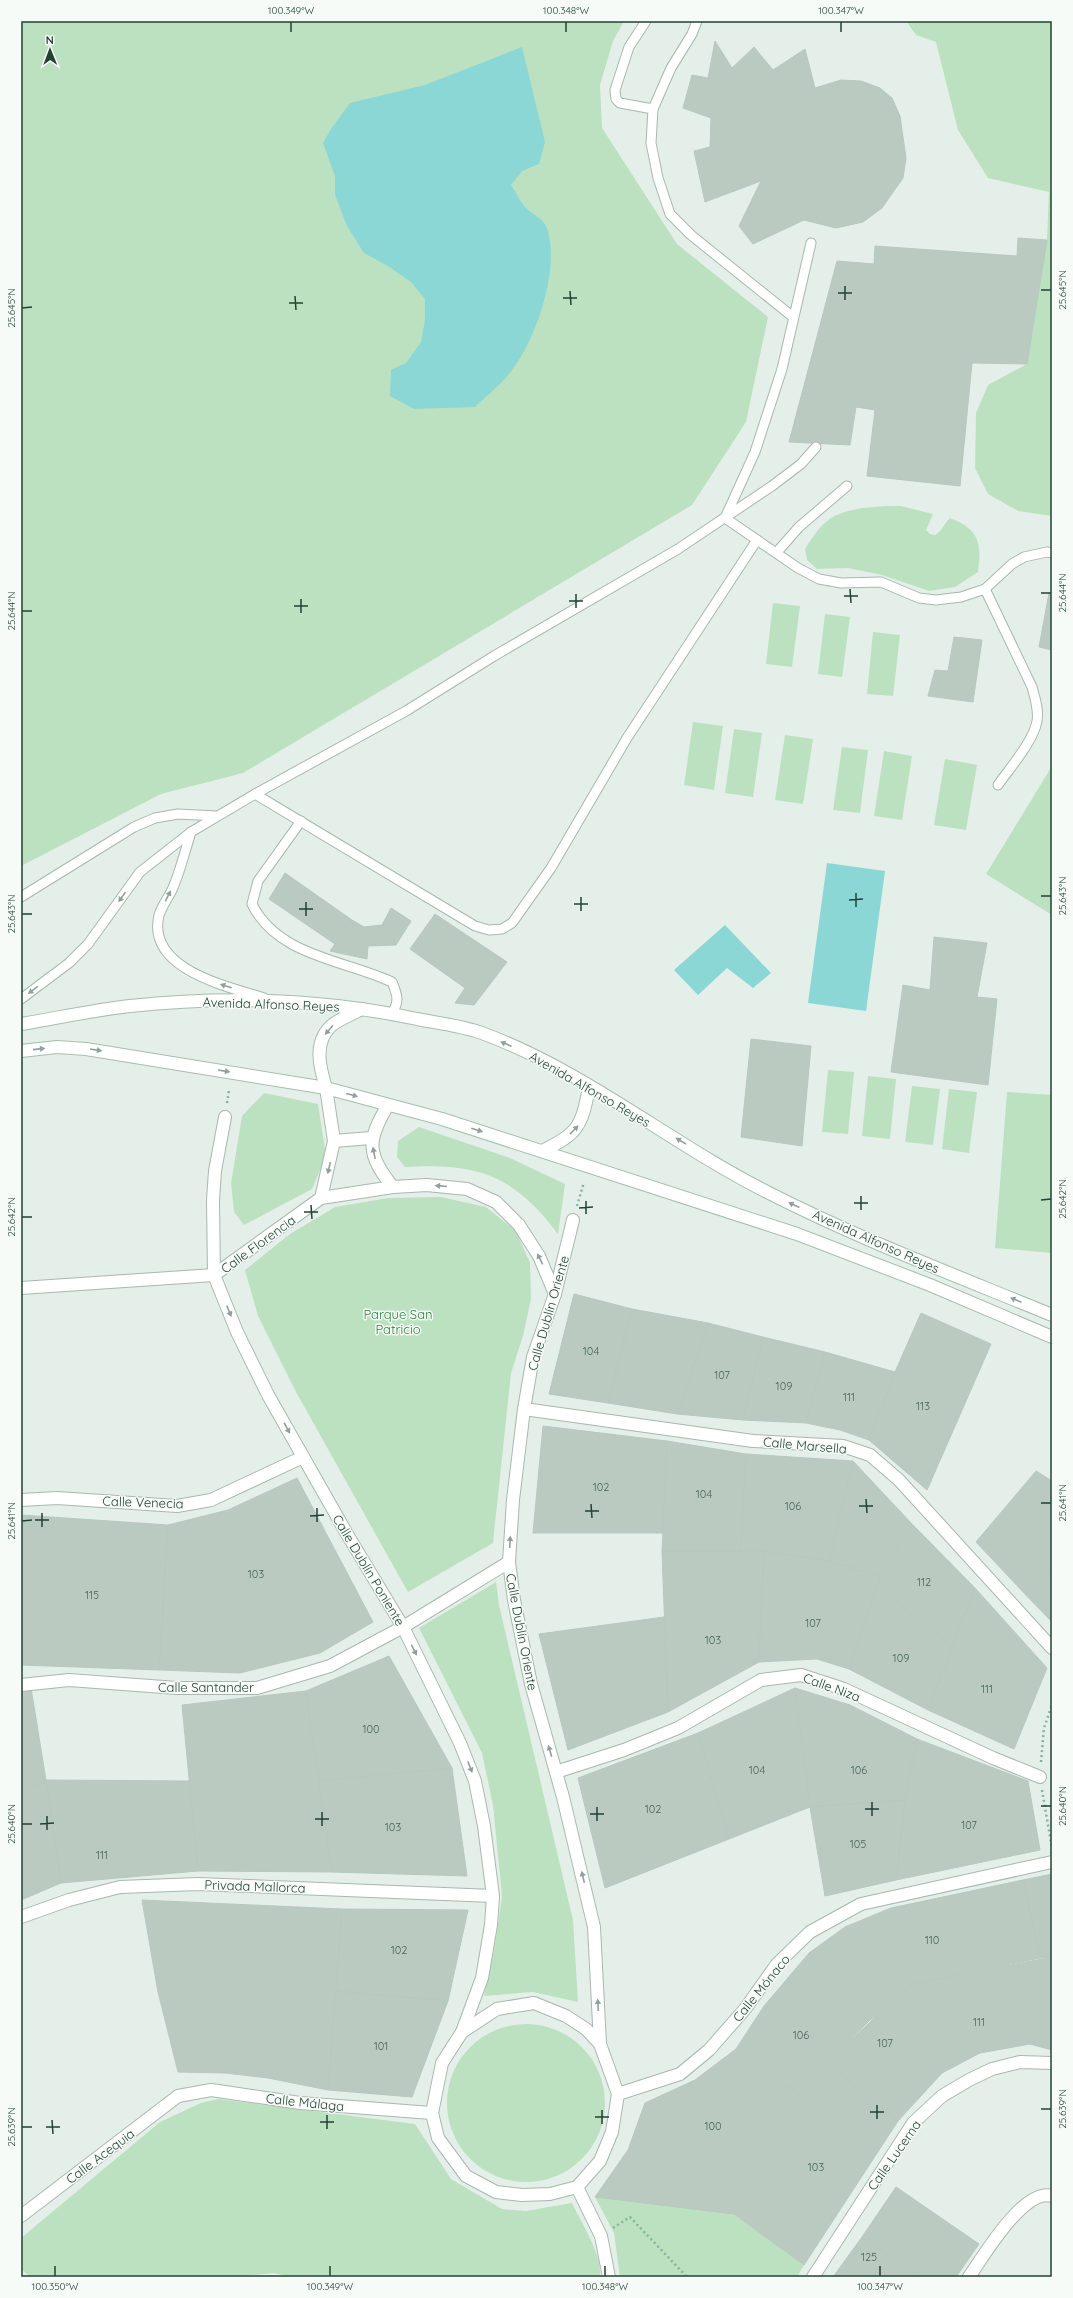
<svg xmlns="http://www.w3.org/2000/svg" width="1073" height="2298" viewBox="0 0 1073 2298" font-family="Quicksand,sans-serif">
	<rect width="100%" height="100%" fill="#e5efe9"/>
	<g fill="#bce1c0">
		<path d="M21 21H624L613 41 600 85 602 128 677 244 768 317 746 422 692 505 243 773 161 794 21 866Z"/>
		<path d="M906 21H1052V516L1018 511 988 494 975 468 976 413 988 385 1027 364 1047 240 1049 192 988 178 958 130 936 42 916 35Z"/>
		<path d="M901 506 933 514 926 530 930 534 935 535C942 531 944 524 950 518 979 529 982 543 978 572L955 587 929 591 882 575 848 568 817 569 807 560 805 549C812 538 820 525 831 518 849 507 880 506 901 506Z"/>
		<path d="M773 603 800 606 792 667 766 664Z"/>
		<path d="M825 614 850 617 842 677 818 674Z"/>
		<path d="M873 632 900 635 893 696 867 694Z"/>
		<path d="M693 722 723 726 714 790 684 785Z"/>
		<path d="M734 729 762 733 753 797 725 793Z"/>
		<path d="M785 735 813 739 803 804 775 800Z"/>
		<path d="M842 747 868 750 860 813 833 810Z"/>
		<path d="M884 751 912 756 902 820 874 816Z"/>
		<path d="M945 759 977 765 966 830 934 825Z"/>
		<path d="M1052 766V915L986 874Z"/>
		<path d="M828 1070 854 1072 848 1134 822 1132Z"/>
		<path d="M868 1076 896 1079 890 1139 862 1136Z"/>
		<path d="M912 1086 940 1089 933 1145 905 1142Z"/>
		<path d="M949 1089 977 1092 969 1153 942 1149Z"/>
		<path d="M1007 1092 1052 1095V1253L995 1248Z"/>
		<path d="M264 1093 318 1104 326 1156 312 1189 244 1225 234 1212 231 1183 242 1116Z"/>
		<path d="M419 1127 510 1158 565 1184 558 1234C514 1175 478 1163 405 1167L397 1157 398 1141Z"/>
		<path d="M441 1197 486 1207 516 1231 530 1263 531 1299 523 1336 511 1373 493 1543 408 1592 296 1392 258 1316 245 1270 290 1234 335 1207 388 1198Z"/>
		<path d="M496 1582 499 1605 573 1920 578 2002 533 1992 484 1996 495 1946 502 1896 493 1805 482 1753 419 1628Z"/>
		<circle cx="526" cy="2103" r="79"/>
		<path d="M218 2099 415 2124 451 2179 502 2209 526 2211 572 2203C581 2222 603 2256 600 2277H291L274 2273 232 2277H30L21 2269V2238L160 2122 201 2103Z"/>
		<path d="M595 2197 734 2214 804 2265 797 2277H620L614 2233Z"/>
	</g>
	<g fill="#8ad7d5">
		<path d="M522 47 545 142 539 164 522 171 511 185C516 192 520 202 526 208 532 214 543 219 546 226 562 265 536 339 512 370 502 384 487 395 475 407L414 409 390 396 391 370 406 363 421 342 425 320V299L411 282 388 266 364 253 347 226 335 195V176L323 143 331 129 350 103 425 85Z"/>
		<path d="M827 863 885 871 866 1011 808 1003Z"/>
		<path d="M725 925 771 973 753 988 727 968 698 995 674 970Z"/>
	</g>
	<g fill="#bacac1" stroke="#b6c9be">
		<path d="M715 41 732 68 754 47 773 70 805 49 815 88 841 80 861 81 880 88 892 98 900 116 906 158 903 178 882 208 863 222 836 228 804 220 753 244 739 226 761 181 705 202 694 151 710 147 711 118 683 108 692 75 708 78Z"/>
		<path d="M1018 238 1047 240 1027 364 972 363 960 486 867 476 875 410 856 407 850 445 789 442 837 261 874 264 875 246 1017 256Z"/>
		<path d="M1049 593H1052V650L1039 647Z"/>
		<path d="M954 637 982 640 973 702 928 696 935 670 948 671Z"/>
		<path d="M285 873 352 920 335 944 269 899Z"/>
		<path d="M391 908 411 921 396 945 368 946 367 959 330 951 352 920 364 927 382 925Z"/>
		<path d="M435 914 507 962 474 1005 455 1003 465 988 410 949Z"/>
		<path d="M934 937 987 943 977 997 997 999 988 1085 891 1072 903 985 930 990Z"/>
		<path d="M751 1039 811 1046 802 1146 741 1137Z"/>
		<path d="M574 1294 632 1309 608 1403 549 1394Z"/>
		<path d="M632 1309 708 1323 677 1414 608 1403Z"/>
		<path d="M921 1313 991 1344 927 1490 869 1440 895 1372Z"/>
		<path d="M708 1323 763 1337 743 1420 677 1414Z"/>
		<path d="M763 1337 825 1352 806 1423 743 1420Z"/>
		<path d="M825 1352 895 1372 869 1440 840 1430 806 1423Z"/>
		<path d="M543 1426 667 1441 663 1533H533Z"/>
		<path d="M667 1441 746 1454 741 1551 662 1552Z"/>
		<path d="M746 1454 853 1461 829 1561 764 1551H741Z"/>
		<path d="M853 1461 912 1524 880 1577 829 1561Z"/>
		<path d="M1036 1471 1052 1481V1569L1025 1594 976 1542Z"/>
		<path d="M297 1478 373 1622 320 1653 240 1673 159 1670 168 1525 228 1510Z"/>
		<path d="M21 1515 168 1525 159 1670 21 1665Z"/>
		<path d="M912 1524 975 1588 953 1647 877 1587 880 1577Z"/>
		<path d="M741 1551H764L759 1662 668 1712 662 1552Z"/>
		<path d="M764 1551 829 1561 880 1577 849 1669 817 1659 759 1662Z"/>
		<path d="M1052 1569V1622L1025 1594Z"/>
		<path d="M877 1587 953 1647 928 1710 849 1669Z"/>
		<path d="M975 1588 1047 1668 1014 1749 928 1710Z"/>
		<path d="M664 1617 668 1712 568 1750 539 1634Z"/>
		<path d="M389 1656 452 1768 319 1781 306 1691Z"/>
		<path d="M31 1688 46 1780 21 1792V1693Z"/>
		<path d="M795 1688 850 1705 917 1739 905 1800 810 1807Z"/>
		<path d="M795 1688 810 1807 729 1839 698 1733Z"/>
		<path d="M306 1691 332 1872 198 1871 182 1705Z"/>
		<path d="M698 1733 729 1839 605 1888 578 1778Z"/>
		<path d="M917 1739 1028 1781 1040 1850 896 1880 905 1800Z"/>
		<path d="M452 1768 467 1876 332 1872 319 1781Z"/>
		<path d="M46 1780 189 1781 198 1871 61 1883Z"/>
		<path d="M46 1780 61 1883 21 1900V1792Z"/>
		<path d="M905 1800 896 1880 825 1896 810 1807Z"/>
		<path d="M1052 1874V1957L1040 1958 1023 1880Z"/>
		<path d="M1023 1880 1040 1958 913 1984 869 2021 809 1953 845 1927 891 1908Z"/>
		<path d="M142 1900 342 1909 328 2090 268 2078 225 2073 178 2072 158 1992Z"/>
		<path d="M342 1909 468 1910 448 2001 336 1991Z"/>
		<path d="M809 1953 869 2021 828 2064 807 2100 736 2049 764 2006Z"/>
		<path d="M1052 1957V2050L1030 2044 980 2053 942 2073 892 2000 913 1984Z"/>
		<path d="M336 1991 448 2001 412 2097 328 2090Z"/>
		<path d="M892 2000 942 2073 898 2121 828 2064Z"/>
		<path d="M736 2049 807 2100 734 2214 595 2197 628 2150 645 2103 695 2080Z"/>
		<path d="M828 2064 898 2121 804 2265 734 2214Z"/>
		<path d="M896 2187 979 2244 956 2277H919L862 2237Z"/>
		<path d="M862 2237 919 2277H833Z"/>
	</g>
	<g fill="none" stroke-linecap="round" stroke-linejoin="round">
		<defs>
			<g id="lane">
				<path d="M646 21 629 47 615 90 616 99 620 103 653 109 651 143 658 178 670 214 691 235 793 317"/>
				<path d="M653 109 671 68 692 34 697 21"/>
				<path d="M725 518 798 568 819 579 841 583 881 582 919 598 936 600 961 597 985 589 1012 564 1024 557 1047 552 1052 553"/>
				<path d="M725 518 755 452 782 369 811 243"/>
				<path d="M777 552 799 527 847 486"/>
				<path d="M985 589 1032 687C1035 698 1039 710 1037 721 1034 740 1010 768 998 785"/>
				<path d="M255 794 475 926 489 930 502 929 512 923 551 868 627 738 757 540"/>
				<path d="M301 821 258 881 252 904C277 956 345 960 392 982 397 994 400 1001 392 1013"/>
				<path d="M191 832C185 851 180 872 172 890 168 898 162 906 159 915 146 969 226 986 264 998"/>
				<path d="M21 897 134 827 155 818 178 814 216 816"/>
				<path d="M21 999 69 963 88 944 140 872 191 832 255 794 406 711 494 656 678 549 772 486 801 464 816 447"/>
			</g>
			<g id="street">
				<path d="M388 1105C367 1140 366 1154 393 1187"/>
				<path d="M225 1117 215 1171 213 1200 214 1275 237 1332 268 1395 347 1534 403 1627 460 1743 475 1781 484 1826 493 1896 491 1925 482 1978 462 2032"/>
				<path d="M334 1141 371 1138"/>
				<path d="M321 1198 334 1141 326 1088"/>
				<path d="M573 1220 555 1294 533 1357 524 1409 513 1500 509 1562 514 1600 531 1684 563 1797 594 1927 600 2044"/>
				<path d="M21 1288 214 1275 321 1198 393 1187 427 1185 467 1189 496 1202 519 1225 539 1256 555 1294"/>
				<path d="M524 1409 753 1441 843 1446 870 1455 899 1480 1052 1648"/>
				<path d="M21 1500 57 1498 177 1506 211 1500 303 1457"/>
				<path d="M21 1685 69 1680 177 1688H257L330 1666 403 1627 509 1562"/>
				<path d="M556 1772 624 1750 678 1728 761 1680 801 1675 844 1689 993 1758 1040 1777"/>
				<path d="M21 1917 69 1900 120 1887 198 1884 493 1896"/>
				<path d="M534 2003 566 2016 586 2029 600 2044 618 2094 612 2132 600 2161 577 2187 550 2194 522 2195 496 2192 466 2176 438 2138 432 2113 442 2063 462 2032 497 2009Z"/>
				<path d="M618 2094 680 2074 709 2050 745 2009 777 1964 810 1932 861 1904 1052 1862"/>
				<path d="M577 2187 601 2236 609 2277"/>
				<path d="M21 2216 178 2096 211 2090 300 2103 432 2113"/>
				<path d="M813 2277 913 2123 942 2096 969 2080 992 2069 1020 2062 1052 2063"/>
				<path d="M969 2277C983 2257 1024 2187 1052 2196"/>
			</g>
			<g id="secondary">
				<path d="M21 1024C57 1018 94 1010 130 1006 225 996 324 999 417 1019 438 1023 462 1026 482 1033 585 1071 670 1143 767 1192 859 1239 957 1276 1052 1315"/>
				<path d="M21 1051 57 1047 86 1049 326 1088 442 1119 797 1234 930 1285 1052 1337"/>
				<path d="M326 1088C320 1068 313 1043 331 1026 339 1019 352 1014 362 1009"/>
				<path d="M542 1151C578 1134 582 1126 589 1087"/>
			</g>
		</defs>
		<use href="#lane" stroke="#a7b8af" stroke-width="11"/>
		<use href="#street" stroke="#a7b8af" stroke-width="14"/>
		<use href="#secondary" stroke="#a5beb1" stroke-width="14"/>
		<g stroke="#83b59c" stroke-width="2.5" stroke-dasharray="2 3" stroke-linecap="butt">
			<path d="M227 1103 229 1090"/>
			<path d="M577 1206 584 1182"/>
			<path d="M1041 1762 1044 1728 1052 1705"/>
			<path d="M1042 1790 1052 1848"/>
			<path d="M613 2228 630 2217 687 2277"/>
		</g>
		<use href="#lane" stroke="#fff" stroke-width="9"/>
		<use href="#street" stroke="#fff" stroke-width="12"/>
		<use href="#secondary" stroke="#fff" stroke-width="12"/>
	</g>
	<defs><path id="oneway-solid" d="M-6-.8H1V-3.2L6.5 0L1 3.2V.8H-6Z"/></defs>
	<g fill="#90a09a">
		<use href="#oneway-solid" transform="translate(168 896) rotate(-63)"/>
		<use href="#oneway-solid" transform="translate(122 897) rotate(125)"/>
		<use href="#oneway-solid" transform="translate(226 986) rotate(-162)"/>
		<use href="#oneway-solid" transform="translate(33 990) rotate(143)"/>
		<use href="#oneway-solid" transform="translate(329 1030) rotate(131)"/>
		<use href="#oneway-solid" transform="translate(506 1044) rotate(-157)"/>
		<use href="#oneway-solid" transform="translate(39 1049) rotate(-6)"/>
		<use href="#oneway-solid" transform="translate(96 1050) rotate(9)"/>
		<use href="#oneway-solid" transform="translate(224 1071) rotate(9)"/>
		<use href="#oneway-solid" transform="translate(352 1095) rotate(15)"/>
		<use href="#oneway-solid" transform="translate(477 1130) rotate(18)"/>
		<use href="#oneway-solid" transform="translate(574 1130) rotate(-46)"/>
		<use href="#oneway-solid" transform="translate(681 1141) rotate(-149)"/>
		<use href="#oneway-solid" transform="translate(374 1153) rotate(-101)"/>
		<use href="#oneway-solid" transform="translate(329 1168) rotate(102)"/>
		<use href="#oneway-solid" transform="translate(441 1186) rotate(-175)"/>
		<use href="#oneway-solid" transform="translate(794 1205) rotate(-155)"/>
		<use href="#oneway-solid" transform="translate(540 1259) rotate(-116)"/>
		<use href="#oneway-solid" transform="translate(1016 1300) rotate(-157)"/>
		<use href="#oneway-solid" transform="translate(229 1311) rotate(67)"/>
		<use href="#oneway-solid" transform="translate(287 1428) rotate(61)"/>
		<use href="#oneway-solid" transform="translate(510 1542) rotate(-87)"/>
		<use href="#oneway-solid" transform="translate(414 1650) rotate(64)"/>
		<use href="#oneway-solid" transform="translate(550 1751) rotate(-106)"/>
		<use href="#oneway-solid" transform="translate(470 1767) rotate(69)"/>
		<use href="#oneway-solid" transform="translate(583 1877) rotate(-103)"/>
		<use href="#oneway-solid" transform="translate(598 2005) rotate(-93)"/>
	</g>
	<path fill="none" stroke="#224234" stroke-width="1.5" d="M291 22V32M566 22V32M841 22V32M845 286V300M1041 290H1051M570 291 571 305M838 293H852M295 296 296 310M563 298H577M289 303H303M22 308 32 307M850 589 851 603M1041 593H1051M576 594V608M844 596H858M301 599V613M569 601H583M294 606H308M22 611H32M856 893V907M1041 896H1051M581 897V911M849 900 863 899M306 902V916M574 904H588M299 909H313M22 914H32M861 1196V1210M1041 1200 1051 1199M586 1201V1214M854 1203H868M311 1205 312 1219M579 1208 593 1207M304 1212H318M22 1217H32M866 1499 867 1513M1041 1503H1051M591 1504 592 1518M859 1506H873M317 1508V1522M585 1511H599M42 1513V1527M310 1516 324 1515M35 1520H49M22 1521 32 1520M872 1802V1816M1041 1806H1051M597 1807V1821M865 1809H879M322 1812V1826M590 1814H604M47 1816V1830M315 1819H329M22 1824H32M40 1824 54 1823M877 2105V2119M1041 2109H1051M602 2110V2124M870 2112H884M327 2115V2129M595 2117H609M52 2120 53 2134M320 2122H334M22 2127H32M46 2127H60M55 2266V2276M330 2266V2276M605 2266V2276M880 2266V2276"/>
	<g text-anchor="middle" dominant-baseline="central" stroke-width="3" stroke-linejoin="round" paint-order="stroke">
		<g font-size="11" fill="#486457">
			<text x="591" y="1351">104</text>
			<text x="722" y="1375">107</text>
			<text x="784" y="1386">109</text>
			<text x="849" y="1397">111</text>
			<text x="923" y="1406">113</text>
			<text x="601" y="1487">102</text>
			<text x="704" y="1494">104</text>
			<text x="793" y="1506">106</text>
			<text x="256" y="1574">103</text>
			<text x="924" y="1582">112</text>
			<text x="92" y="1595">115</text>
			<text x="813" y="1623">107</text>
			<text x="713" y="1640">103</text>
			<text x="901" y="1658">109</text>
			<text x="987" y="1689">111</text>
			<text x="371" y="1729">100</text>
			<text x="757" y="1770">104</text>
			<text x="859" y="1770">106</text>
			<text x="653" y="1809">102</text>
			<text x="969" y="1825">107</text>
			<text x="393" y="1827">103</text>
			<text x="858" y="1844">105</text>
			<text x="102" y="1855">111</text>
			<text x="932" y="1940">110</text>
			<text x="399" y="1950">102</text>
			<text x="979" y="2022">111</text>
			<text x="801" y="2035">106</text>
			<text x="885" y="2043">107</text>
			<text x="381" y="2046">101</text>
			<text x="713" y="2126">100</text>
			<text x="816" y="2167">103</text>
			<text x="869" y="2257">125</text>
		</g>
		<g font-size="13" fill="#224234" stroke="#f6fbf7">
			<text transform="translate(271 1004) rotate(2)">Avenida Alfonso Reyes</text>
			<text transform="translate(590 1089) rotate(30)">Avenida Alfonso Reyes</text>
			<text transform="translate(876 1241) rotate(24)">Avenida Alfonso Reyes</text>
			<text transform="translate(258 1244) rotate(-36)">Calle Florencia</text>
			<text transform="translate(548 1313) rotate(-74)">Calle Dublín Oriente</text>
			<text transform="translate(805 1445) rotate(5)">Calle Marsella</text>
			<text transform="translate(143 1502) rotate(2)">Calle Venecia</text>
			<text transform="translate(369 1570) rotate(59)">Calle Dublín Poniente</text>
			<text transform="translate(522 1632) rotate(79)">Calle Dublín Oriente</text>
			<text x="206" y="1687">Calle Santander</text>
			<text transform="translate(832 1687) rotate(20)">Calle Niza</text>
			<text transform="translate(255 1886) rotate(2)">Privada Mallorca</text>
			<text transform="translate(761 1988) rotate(-51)">Calle Mónaco</text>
			<text transform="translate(305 2102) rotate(6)">Calle Málaga</text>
			<text transform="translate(894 2155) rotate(-55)">Calle Lucerna</text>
			<text transform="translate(100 2156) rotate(-37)">Calle Acequia</text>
		</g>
		<g font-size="13" fill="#297d3b" stroke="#f6fbf7">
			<text x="398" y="1314">Parque San<tspan x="398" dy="15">Patricio</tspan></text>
		</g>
	</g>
	<rect width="1073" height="2298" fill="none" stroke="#f6fbf7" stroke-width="44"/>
	<g transform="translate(50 50) rotate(359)" stroke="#f6fbf7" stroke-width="3" paint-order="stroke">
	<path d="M0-3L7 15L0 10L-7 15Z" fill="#224234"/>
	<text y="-6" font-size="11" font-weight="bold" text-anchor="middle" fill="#224234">N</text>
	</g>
	<rect x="22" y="22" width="1029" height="2254" fill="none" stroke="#224234" stroke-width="1.5"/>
	<g font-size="10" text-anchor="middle" fill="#224234">
		<text x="291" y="14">100.349°W</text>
		<text x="566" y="14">100.348°W</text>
		<text x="841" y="14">100.347°W</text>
		<text transform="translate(1062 290) rotate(-90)" y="4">25.645°N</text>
		<text transform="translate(11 308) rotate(-90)" y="4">25.645°N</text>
		<text transform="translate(1062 593) rotate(-90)" y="4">25.644°N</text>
		<text transform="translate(11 611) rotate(-90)" y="4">25.644°N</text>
		<text transform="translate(1062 896) rotate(-90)" y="4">25.643°N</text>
		<text transform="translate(11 914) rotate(-90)" y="4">25.643°N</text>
		<text transform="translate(1062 1199) rotate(-90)" y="4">25.642°N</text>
		<text transform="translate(11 1217) rotate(-90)" y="4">25.642°N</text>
		<text transform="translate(1062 1503) rotate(-90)" y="4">25.641°N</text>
		<text transform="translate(11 1521) rotate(-90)" y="4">25.641°N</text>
		<text transform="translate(1062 1806) rotate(-90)" y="4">25.640°N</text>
		<text transform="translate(11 1824) rotate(-90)" y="4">25.640°N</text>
		<text transform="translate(1062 2109) rotate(-90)" y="4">25.639°N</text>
		<text transform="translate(11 2127) rotate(-90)" y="4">25.639°N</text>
		<text x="55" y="2290">100.350°W</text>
		<text x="330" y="2290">100.349°W</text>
		<text x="605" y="2290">100.348°W</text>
		<text x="880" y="2290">100.347°W</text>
	</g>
</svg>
